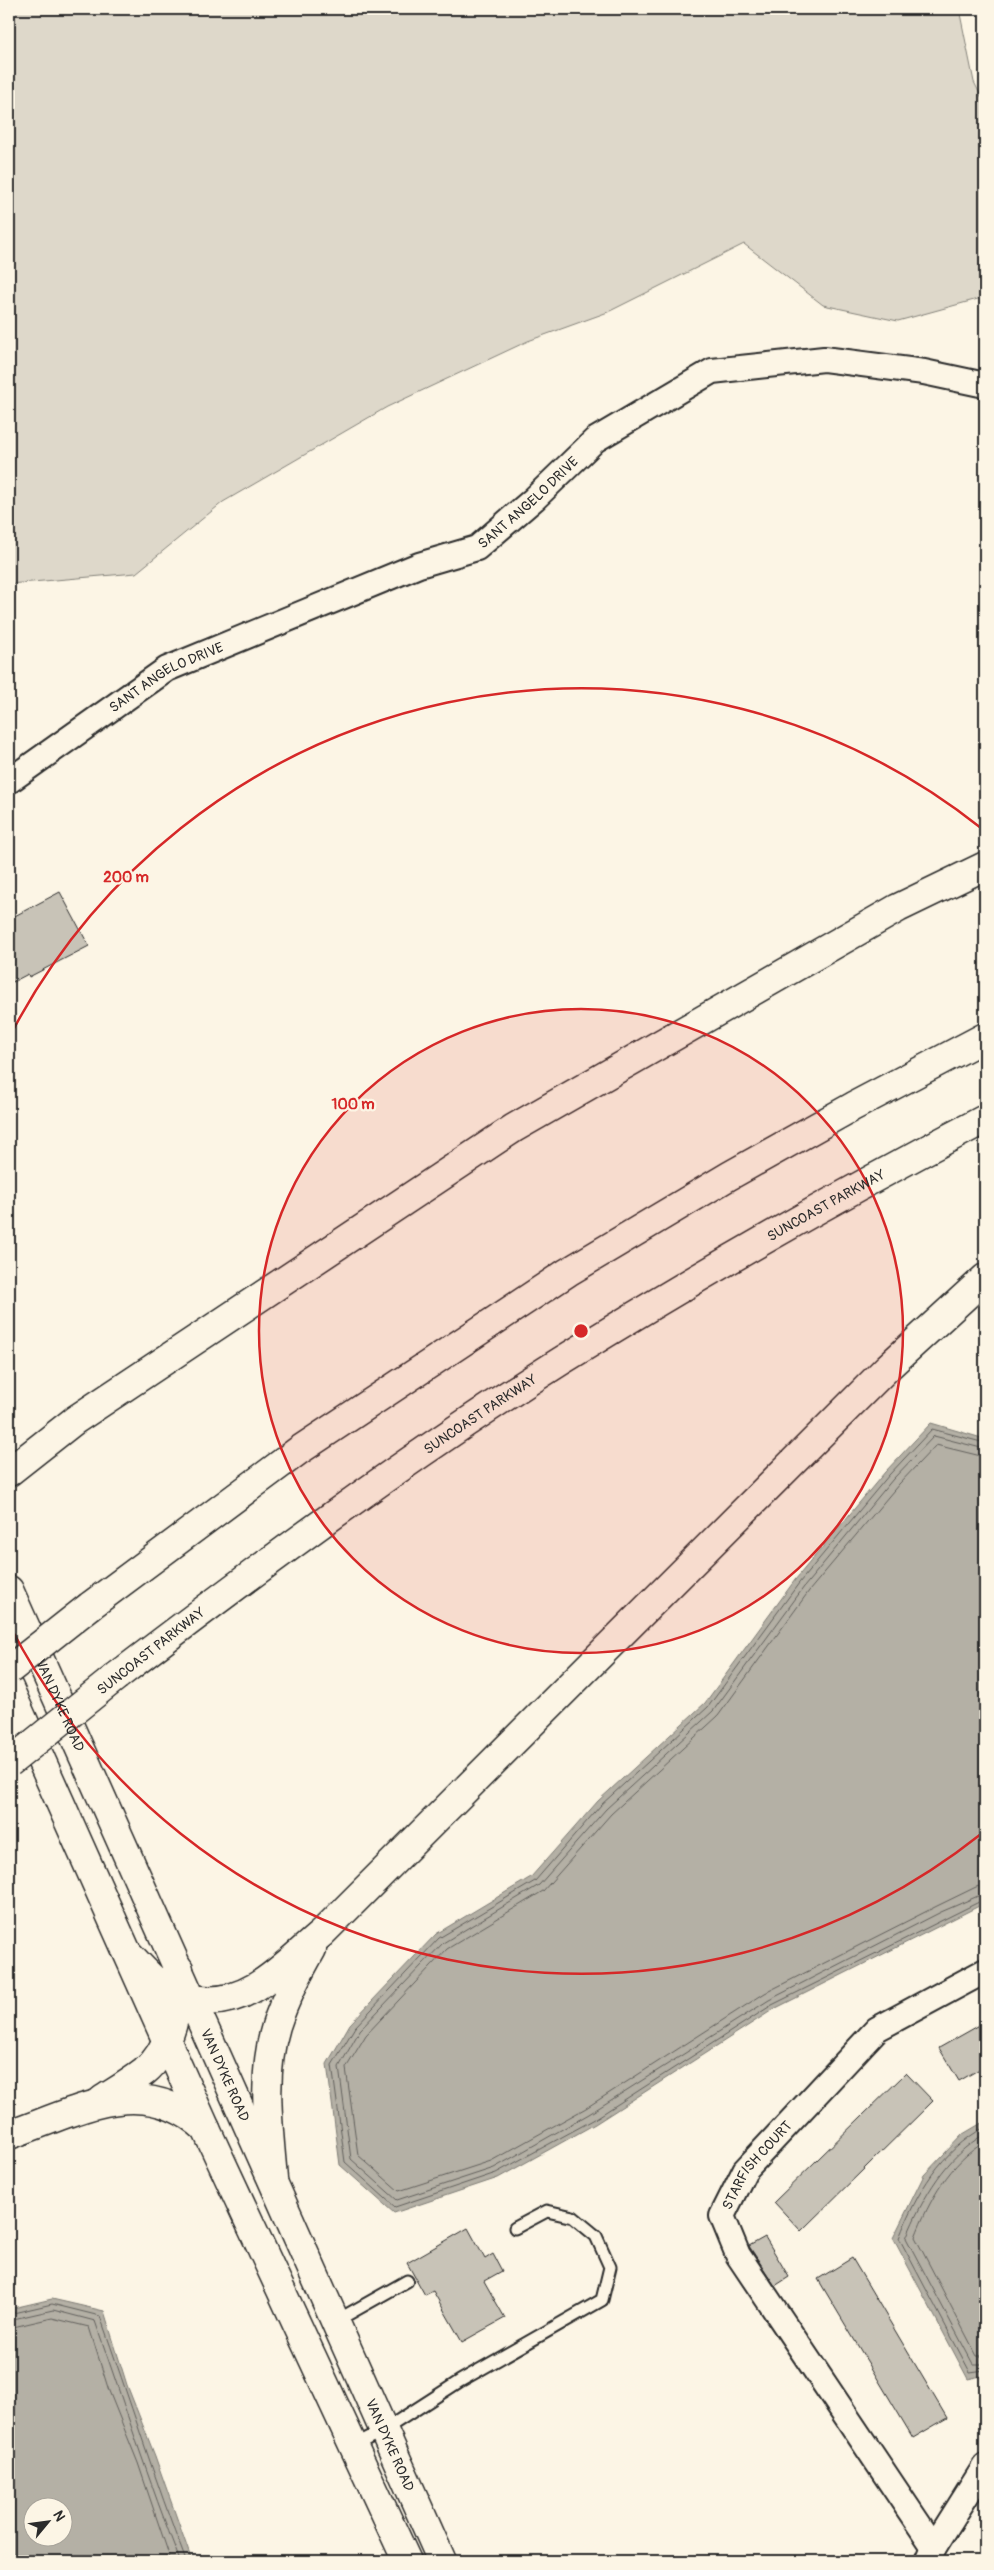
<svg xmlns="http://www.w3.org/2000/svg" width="994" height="2570" viewBox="0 0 994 2570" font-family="Pangolin,sans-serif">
	<rect width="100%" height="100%" fill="#fcf5e5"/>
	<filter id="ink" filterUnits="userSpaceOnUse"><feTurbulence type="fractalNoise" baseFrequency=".02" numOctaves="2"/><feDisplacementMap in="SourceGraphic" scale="10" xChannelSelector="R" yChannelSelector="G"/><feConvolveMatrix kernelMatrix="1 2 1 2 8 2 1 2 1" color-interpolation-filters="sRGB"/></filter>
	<g filter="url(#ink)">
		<path fill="#ded8ca" stroke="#84827a" d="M9 9H959L974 82 985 104V297L898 321 823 305 744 244 608 312 528 341 387 407 223 502 136 573 9 584Z"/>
		<g fill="#b4b0a5" stroke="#7d7b74" fill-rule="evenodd">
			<path d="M931 1423 985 1439V1903L774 2009 595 2124 498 2178 394 2213 340 2165 327 2064 350 2024 436 1934 531 1877 598 1801 705 1703 795 1580 885 1472Z"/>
			<path d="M985 2121V2375L968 2379 893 2238 924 2175 963 2134Z"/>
			<path d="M52 2299 104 2311 127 2385 155 2456 192 2561H9V2309ZM32 2508H62V2538H32Z"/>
		</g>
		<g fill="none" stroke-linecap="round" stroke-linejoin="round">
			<g stroke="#62605c" stroke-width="1">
				<path d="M985 1443 932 1429 889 1475 799 1583 708 1707 601 1805 535 1881 439 1938 355 2027 332 2065 345 2162 395 2207 496 2173 593 2120 772 2005 985 1899"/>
				<path d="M985 1449 934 1436 893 1479 804 1587 713 1711 606 1809 539 1885 443 1943 360 2030 339 2067 351 2159 397 2200 494 2168 589 2114 769 2000 941 1912 985 1893"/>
				<path d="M985 1457 936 1445 899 1484 809 1591 718 1716 611 1814 543 1891 447 1949 366 2035 346 2068 358 2155 399 2191 491 2161 586 2108 765 1993 937 1906 976 1887 985 1885"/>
				<path d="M985 2127C941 2151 917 2192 899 2238L970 2372 985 2370"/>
				<path d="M985 2134C946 2156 923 2197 906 2238L973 2364H985"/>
				<path d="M985 2142C950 2162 929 2201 915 2237L977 2356H985"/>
				<path d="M9 2314 52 2304 100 2316C129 2398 155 2480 186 2561"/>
				<path d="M9 2320 53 2310 95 2321C123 2401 149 2482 180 2561"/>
				<path d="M9 2328 52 2318 89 2327 109 2391 138 2463 171 2561"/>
			</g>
		</g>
		<g fill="#c8c3b7" stroke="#2b2b2b">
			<path d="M60 892 89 946 29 977 28 974 9 984V919Z"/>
			<path d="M985 2022V2066L959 2081 939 2048Z"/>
			<path d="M906 2073 933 2101 801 2231 774 2202Z"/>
			<path d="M468 2228 485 2259 493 2254 502 2271 484 2281 505 2318 462 2342 433 2291 425 2295 407 2263Z"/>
			<path d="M765 2237 789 2277 775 2286 749 2246Z"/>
			<path d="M852 2258 947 2418 913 2438 818 2279Z"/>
		</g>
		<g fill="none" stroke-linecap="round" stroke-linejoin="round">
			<defs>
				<g id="service">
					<path d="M336 2321 407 2281"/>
					<path d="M353 2446 384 2430 460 2381 602 2300 610 2267 596 2236 573 2217 547 2211 515 2228"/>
				</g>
				<g id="minor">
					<path id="s1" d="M9 781 167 669 419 565 477 548 534 499 595 440 712 371 824 359 924 372 985 385"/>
					<path id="s2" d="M934 2547 738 2255 722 2216 745 2170 877 2029 985 1971"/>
					<path d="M928 2561 934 2547 985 2466"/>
				</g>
				<g id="secondary">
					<path id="s3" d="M9 1590 442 2561"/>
					<path d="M9 1688 206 2129 407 2561"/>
				</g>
				<g id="motorway">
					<path d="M9 1472 75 1420 514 1128 898 908 985 866"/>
					<path d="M90 1606 298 1451 568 1272 729 1176 854 1106 985 1037"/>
					<path id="s4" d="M117 1676C261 1566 407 1458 561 1361 699 1275 841 1194 985 1119"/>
					<path d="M128 1953C143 1969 157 1986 177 1996 184 1999 192 2000 200 2000 250 2006 285 1964 321 1934L888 1367 985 1278"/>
					<path d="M102 2100C116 2091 131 2082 144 2072 172 2049 180 2004 179 1969"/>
					<path d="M9 2135C78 2111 143 2071 206 2129"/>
					<path d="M273 2179C269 2129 261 2075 276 2026 285 1998 298 1974 312 1949"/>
				</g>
			</defs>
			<use href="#service" stroke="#2b2b2b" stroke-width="15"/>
			<use href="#minor" stroke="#2b2b2b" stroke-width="28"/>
			<use href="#secondary" stroke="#2b2b2b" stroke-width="31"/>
			<use href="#motorway" stroke="#2b2b2b" stroke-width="31"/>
			<use href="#service" stroke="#fcf5e5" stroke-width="11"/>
			<use href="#minor" stroke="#fcf5e5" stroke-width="24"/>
			<use href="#secondary" stroke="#fcf5e5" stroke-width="28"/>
			<use href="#motorway" stroke="#fcf5e5" stroke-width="28"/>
			<defs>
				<g id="motorway-bridge">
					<path d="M9 1670 90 1606"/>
					<path d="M9 1763 117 1676"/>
				</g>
			</defs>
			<use href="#motorway-bridge" stroke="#2b2b2b" stroke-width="31" stroke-linecap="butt"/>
			<use href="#motorway-bridge" stroke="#fcf5e5" stroke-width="28"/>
		</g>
	</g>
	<circle cx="581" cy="1331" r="322" fill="#d62828" fill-opacity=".12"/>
	<g fill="none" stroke="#d62828" stroke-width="2.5">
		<circle cx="581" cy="1331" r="322"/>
		<path d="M981 1834A643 643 0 0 1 11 1628M11 1034A643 643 0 0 1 981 828"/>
	</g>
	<g text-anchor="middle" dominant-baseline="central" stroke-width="4.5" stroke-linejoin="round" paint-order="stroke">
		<g font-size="14" fill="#2b2b2b" stroke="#fcf5e5">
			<text stroke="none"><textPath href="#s1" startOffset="595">SANT ANGELO DRIVE</textPath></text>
			<text stroke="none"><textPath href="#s1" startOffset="189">SANT ANGELO DRIVE</textPath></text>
			<text stroke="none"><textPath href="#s4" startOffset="852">SUNCOAST PARKWAY</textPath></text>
			<text stroke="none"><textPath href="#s4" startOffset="448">SUNCOAST PARKWAY</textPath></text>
			<text transform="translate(151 1651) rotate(-38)">SUNCOAST PARKWAY</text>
			<text stroke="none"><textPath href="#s3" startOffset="126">VAN DYKE ROAD</textPath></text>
			<text stroke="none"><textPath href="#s3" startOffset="531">VAN DYKE ROAD</textPath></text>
			<text stroke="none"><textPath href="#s2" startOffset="456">STARFISH COURT</textPath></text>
			<text stroke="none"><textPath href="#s3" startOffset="936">VAN DYKE ROAD</textPath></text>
		</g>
	</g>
	<circle cx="581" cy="1331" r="8" fill="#d62828" stroke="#fcf5e5" stroke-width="2.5"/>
	<g font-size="15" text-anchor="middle" font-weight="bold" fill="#d62828" stroke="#fcf5e5" stroke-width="4.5" stroke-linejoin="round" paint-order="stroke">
		<text x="126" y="882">200 m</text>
		<text x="353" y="1109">100 m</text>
	</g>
	<rect width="994" height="2570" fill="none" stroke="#fcf5e5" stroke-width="30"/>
	<rect x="15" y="15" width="964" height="2540" fill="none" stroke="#2b2b2b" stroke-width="2" filter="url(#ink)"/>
	<g transform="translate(48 2522) rotate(61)"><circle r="24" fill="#fcf5e5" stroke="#a8a49b"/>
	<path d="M0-4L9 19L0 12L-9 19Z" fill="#2b2b2b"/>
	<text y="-8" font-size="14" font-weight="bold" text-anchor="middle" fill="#2b2b2b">N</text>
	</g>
</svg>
